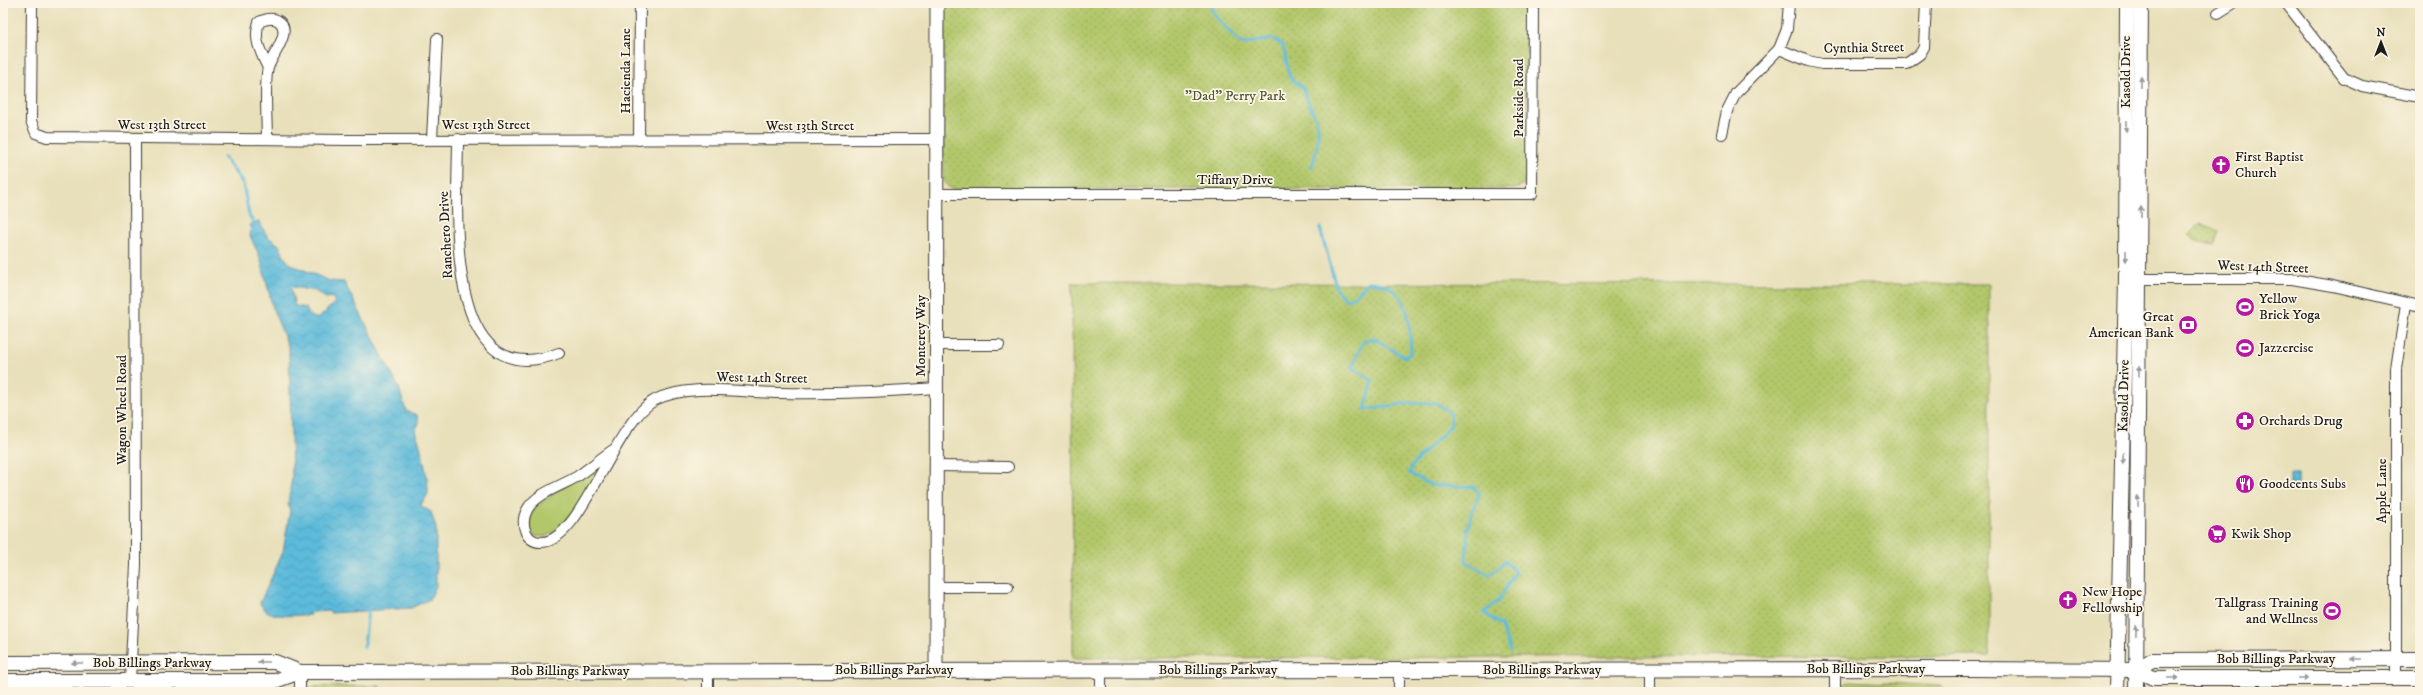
<svg xmlns="http://www.w3.org/2000/svg" width="2423" height="695" viewBox="0 0 2423 695" font-family="'IM FELL DW Pica',serif">
	<defs>
		<pattern id="park-dots" width="8" height="8" patternUnits="userSpaceOnUse"><rect width="8" height="8" fill="#b2c76a"/><path d="M2 2h.1M6 6h.1" fill="none" stroke="#98aa5b" stroke-width="1.8" stroke-linecap="round"/></pattern>
		<pattern id="water-waves" width="16" height="10" patternUnits="userSpaceOnUse"><rect width="16" height="10" fill="#5bbada"/><path d="M0 5q4-4 8 0t8 0" fill="none" stroke="#4f9fba"/></pattern>
	</defs>
	<rect width="100%" height="100%" fill="#fcf5e5"/>
	<filter id="ink" filterUnits="userSpaceOnUse"><feTurbulence type="fractalNoise" baseFrequency=".025" numOctaves="2"/><feDisplacementMap in="SourceGraphic" scale="8" xChannelSelector="R" yChannelSelector="G"/><feConvolveMatrix kernelMatrix="1 2 1 2 8 2 1 2 1" color-interpolation-filters="sRGB"/></filter>
	<filter id="wash" filterUnits="userSpaceOnUse"><feTurbulence type="fractalNoise" baseFrequency=".012" numOctaves="4" result="noise"/><feDisplacementMap in="SourceGraphic" scale="16" xChannelSelector="R" yChannelSelector="G"/><feGaussianBlur stdDeviation="0.9" result="paint"/><feColorMatrix in="noise" values="0 0 0 0 0 0 0 0 0 0 0 0 0 0 0 0 0 1.4 0 .05"/><feComposite in="paint" operator="in"/></filter>
	<g filter="url(#wash)">
		<rect width="100%" height="100%" fill="#e8e0ba"/>
		<g fill="#b2c76a" stroke="#677243">
			<path d="M604 459 600 469C590 486 559 547 534 535 526 525 531 513 539 504Z"/>
			<path d="M1850 681 1941 686 1946 692H1840L1844 684Z"/>
			<path d="M380 686V692H267V687Z"/>
		</g>
		<g fill="url(#park-dots)" stroke="#677243">
			<path d="M944 3H1527L1526 179 1524 185 1515 189H952L946 185 943 178Z"/>
			<path d="M2200 223 2219 231 2214 245 2197 241 2189 234Z"/>
			<path d="M1072 283 1989 284V656L1073 658Z"/>
		</g>
		<g fill="url(#water-waves)" stroke="#3c6b7b" fill-rule="evenodd">
			<path d="M259 221 267 236 279 245 285 258 290 264 330 281 344 282 399 388 406 411 417 415 419 423 415 431C420 440 429 482 428 492 428 498 422 500 421 506L431 512 436 528V586L430 599 411 608 330 613 329 611 313 612 310 615C294 615 267 620 260 603L283 552 290 510 288 504 292 477 289 348 274 312 260 257 250 236 251 223ZM293 287 315 291 326 298 332 297 335 302 319 318C311 319 309 315 306 308L295 306 291 289Z"/>
			<rect x="2290" y="474" width="8" height="15"/>
		</g>
		<g fill="none" stroke-linecap="round" stroke-linejoin="round">
			<g stroke="#5bbada" stroke-width="3">
				<path d="M1209 3 1216 17 1241 44 1274 39 1283 46 1290 78 1303 88C1306 101 1309 103 1314 114 1323 130 1316 151 1312 167"/>
				<path d="M224 157 243 183 249 215 253 222"/>
				<path d="M1320 228 1337 290 1346 300 1356 295 1368 282C1411 284 1409 320 1411 353L1404 357 1375 339 1364 340 1352 367 1373 381 1365 410 1408 403H1437L1450 413 1451 425C1439 441 1416 455 1409 473L1431 485 1474 487 1480 494C1467 516 1467 536 1466 562L1490 575 1506 561 1515 572 1499 600 1484 613 1501 625 1510 651"/>
				<path d="M364 647 368 610"/>
			</g>
		</g>
	</g>
	<g filter="url(#ink)">
		<g fill="none" stroke-linecap="round" stroke-linejoin="round">
			<defs>
				<g id="minor">
					<path d="M32 3 31 121 36 133 47 137 348 140 937 139"/>
					<path d="M2286 3 2344 78 2362 86 2420 97"/>
					<path d="M2218 13 2234 3"/>
					<path d="M1779 49 1808 61 1822 64H1906L1920 54 1924 47 1926 3"/>
					<path d="M1722 134 1727 111 1736 93 1779 49 1787 29 1789 3"/>
					<path d="M267 139C267 123 264 81 268 68 271 56 295 30 277 20 271 17 265 19 259 22 253 39 261 53 268 68"/>
					<path d="M432 139 437 39"/>
					<path d="M458 139C458 203 440 399 559 353"/>
					<path d="M639 140 640 3"/>
					<path d="M937 194H1532L1533 3"/>
					<path d="M2133 279H2292L2333 286 2420 306"/>
					<path d="M937 345H999"/>
					<path d="M613 450C601 458 590 468 578 476 562 486 536 493 527 510 520 523 525 543 542 542 582 541 614 422 655 400 690 382 743 393 781 393 833 394 885 392 936 388"/>
					<path d="M936 466 1008 467"/>
					<path d="M936 587H1008"/>
					<path d="M1101 670V692"/>
					<path d="M2396 678V369L2406 304"/>
					<path d="M130 681 136 565 135 138"/>
					<path d="M198 692 199 681"/>
					<path d="M300 692V672"/>
					<path d="M708 692V671"/>
					<path d="M1399 692V670"/>
					<path d="M1650 692V669"/>
					<path d="M1835 692V669"/>
				</g>
				<path id="tertiary" d="M936 670 937 3"/>
				<g id="secondary">
					<path d="M3 663 275 662 300 672"/>
					<path d="M2136 670 2152 660 2420 659"/>
					<path d="M3 681H275L300 672 1971 669 2136 670 2153 678H2420"/>
					<path d="M2117 692 2126 279 2127 3"/>
					<path d="M2136 692 2141 3"/>
				</g>
			</defs>
			<use href="#minor" stroke="#3b3934" stroke-width="12"/>
			<use href="#tertiary" stroke="#3b3934" stroke-width="15"/>
			<use href="#secondary" stroke="#3b3934" stroke-width="16"/>
			<use href="#minor" stroke="#fff" stroke-width="10"/>
			<use href="#tertiary" stroke="#fff" stroke-width="13"/>
			<use href="#secondary" stroke="#fff" stroke-width="14"/>
		</g>
		<defs><path id="oneway-solid" d="M-6-.8H1V-3.2L6.5 0L1 3.2V.8H-6Z"/></defs>
		<g fill="#999">
			<use href="#oneway-solid" transform="translate(2141 82) rotate(-90)"/>
			<use href="#oneway-solid" transform="translate(2126 126) rotate(90)"/>
			<use href="#oneway-solid" transform="translate(2141 212) rotate(-90)"/>
			<use href="#oneway-solid" transform="translate(2126 256) rotate(90)"/>
			<use href="#oneway-solid" transform="translate(2139 371) rotate(-89)"/>
			<use href="#oneway-solid" transform="translate(2123 458) rotate(91)"/>
			<use href="#oneway-solid" transform="translate(2138 501) rotate(-92)"/>
			<use href="#oneway-solid" transform="translate(2136 631) rotate(-89)"/>
			<use href="#oneway-solid" transform="translate(2357 659) rotate(180)"/>
			<use href="#oneway-solid" transform="translate(263 662) rotate(180)"/>
			<use href="#oneway-solid" transform="translate(77 663) rotate(180)"/>
			<use href="#oneway-solid" transform="translate(2173 678)"/>
			<use href="#oneway-solid" transform="translate(2303 678)"/>
		</g>
	</g>
	<defs>
		<symbol id="church-disc" viewBox="-11 -11 22 22"><circle r="9.5" fill="#b5179e" stroke="#fcf5e5"/><path d="M-1.2-6h2.4v3.5h3.3v2.4h-3.3V6h-2.4V-.1h-3.3v-2.4h3.3Z" fill="#fff"/></symbol>
		<symbol id="stadium-disc" viewBox="-11 -11 22 22"><circle r="9.5" fill="#b5179e" stroke="#fcf5e5"/><path d="M0-5a6.5 5 0 1 0 0 10a6.5 5 0 1 0 0-10ZM-3.5-1.8h7v3.6h-7Z" fill="#fff"/></symbol>
		<symbol id="bank-disc" viewBox="-11 -11 22 22"><circle r="9.5" fill="#b5179e" stroke="#fcf5e5"/><path d="M-6-4H6V4H-6ZM0-2.3a2.3 2.3 0 1 0 0 4.6a2.3 2.3 0 1 0 0-4.6Z" fill="#fff"/></symbol>
		<symbol id="pharmacy-disc" viewBox="-11 -11 22 22"><circle r="9.5" fill="#b5179e" stroke="#fcf5e5"/><path d="M-2-6h4v4h4v4h-4v4h-4v-4h-4v-4h4Z" fill="#fff"/></symbol>
		<symbol id="restaurant-disc" viewBox="-11 -11 22 22"><circle r="9.5" fill="#b5179e" stroke="#fcf5e5"/><path d="M-5-6h1v4h1v-4h1v4h1v-4h1v5L-1.5 .5V6h-2V.5L-5-1ZM5-6V6H3V1.5H1.5Q1.5-4 5-6Z" fill="#fff"/></symbol>
		<symbol id="supermarket-disc" viewBox="-11 -11 22 22"><circle r="9.5" fill="#b5179e" stroke="#fcf5e5"/><path d="M-6-5.5h2.5l.6 2H6L4.5 2H-2.5L-4.4-4H-6ZM-1.5 3.2a1.3 1.3 0 1 0 .1 0ZM3 3.2a1.3 1.3 0 1 0 .1 0Z" fill="#fff"/></symbol>
	</defs>
	<g fill-rule="evenodd">
		<use href="#church-disc" x="2210" y="154" width="22" height="22"/>
		<use href="#stadium-disc" x="2234" y="296" width="22" height="22"/>
		<use href="#bank-disc" x="2177" y="314" width="22" height="22"/>
		<use href="#stadium-disc" x="2234" y="337" width="22" height="22"/>
		<use href="#pharmacy-disc" x="2234" y="410" width="22" height="22"/>
		<use href="#restaurant-disc" x="2234" y="473" width="22" height="22"/>
		<use href="#supermarket-disc" x="2206" y="523" width="22" height="22"/>
		<use href="#church-disc" x="2057" y="589" width="22" height="22"/>
		<use href="#stadium-disc" x="2321" y="600" width="22" height="22"/>
	</g>
	<g text-anchor="middle" dominant-baseline="central" stroke-width="3.5" stroke-linejoin="round" paint-order="stroke">
		<g font-size="14" fill="#1c1c1c" stroke="#fcf5e5">
			<text transform="translate(1864 48) rotate(-1)">Cynthia Street</text>
			<text transform="translate(626 71) rotate(-90)">Hacienda Lane</text>
			<text transform="translate(2126 72) rotate(-90)">Kasold Drive</text>
			<text transform="translate(1519 98) rotate(-90)">Parkside Road</text>
			<text x="162" y="125">West 13th Street</text>
			<text x="486" y="125">West 13th Street</text>
			<text x="810" y="126">West 13th Street</text>
			<text x="1235" y="180">Tiffany Drive</text>
			<text transform="translate(446 235) rotate(-93)">Ranchero Drive</text>
			<text transform="translate(2263 267) rotate(2)">West 14th Street</text>
			<text transform="translate(921 336) rotate(-90)">Monterey Way</text>
			<text transform="translate(762 378) rotate(1)">West 14th Street</text>
			<text transform="translate(2124 396) rotate(-89)">Kasold Drive</text>
			<text transform="translate(122 410) rotate(-90)">Wagon Wheel Road</text>
			<text transform="translate(2382 491) rotate(-90)">Apple Lane</text>
			<text x="2276" y="659">Bob Billings Parkway</text>
			<text x="152" y="663">Bob Billings Parkway</text>
			<text x="1866" y="669">Bob Billings Parkway</text>
			<text x="894" y="670">Bob Billings Parkway</text>
			<text x="1218" y="670">Bob Billings Parkway</text>
			<text x="1542" y="670">Bob Billings Parkway</text>
			<text x="570" y="671">Bob Billings Parkway</text>
		</g>
		<g font-size="14" fill="#505837" stroke="#fcf5e5">
			<text x="1235" y="96">"Dad" Perry Park</text>
		</g>
		<g font-size="14" fill="#1c1c1c" stroke="#fcf5e5" text-anchor="start">
			<text x="2235" y="157">First Baptist<tspan x="2235" dy="16">Church</tspan></text>
			<text x="2259" y="299">Yellow<tspan x="2259" dy="16">Brick Yoga</tspan></text>
			<text x="2174" y="317" text-anchor="end">Great<tspan x="2174" dy="16">American Bank</tspan></text>
			<text x="2259" y="348">Jazzercise</text>
			<text x="2259" y="421">Orchards Drug</text>
			<text x="2259" y="484">Goodcents Subs</text>
			<text x="2231" y="534">Kwik Shop</text>
			<text x="2082" y="592">New Hope<tspan x="2082" dy="16">Fellowship</tspan></text>
			<text x="2318" y="603" text-anchor="end">Tallgrass Training<tspan x="2318" dy="16">and Wellness</tspan></text>
		</g>
	</g>
	<rect width="2423" height="695" fill="none" stroke="#fcf5e5" stroke-width="16"/>
	<g transform="translate(2381 42)" stroke="#fcf5e5" stroke-width="3" paint-order="stroke">
	<path d="M0-3L7 15L0 10L-7 15Z" fill="#1c1c1c"/>
	<text y="-6" font-size="11" font-weight="bold" text-anchor="middle" fill="#1c1c1c">N</text>
	</g>
</svg>
